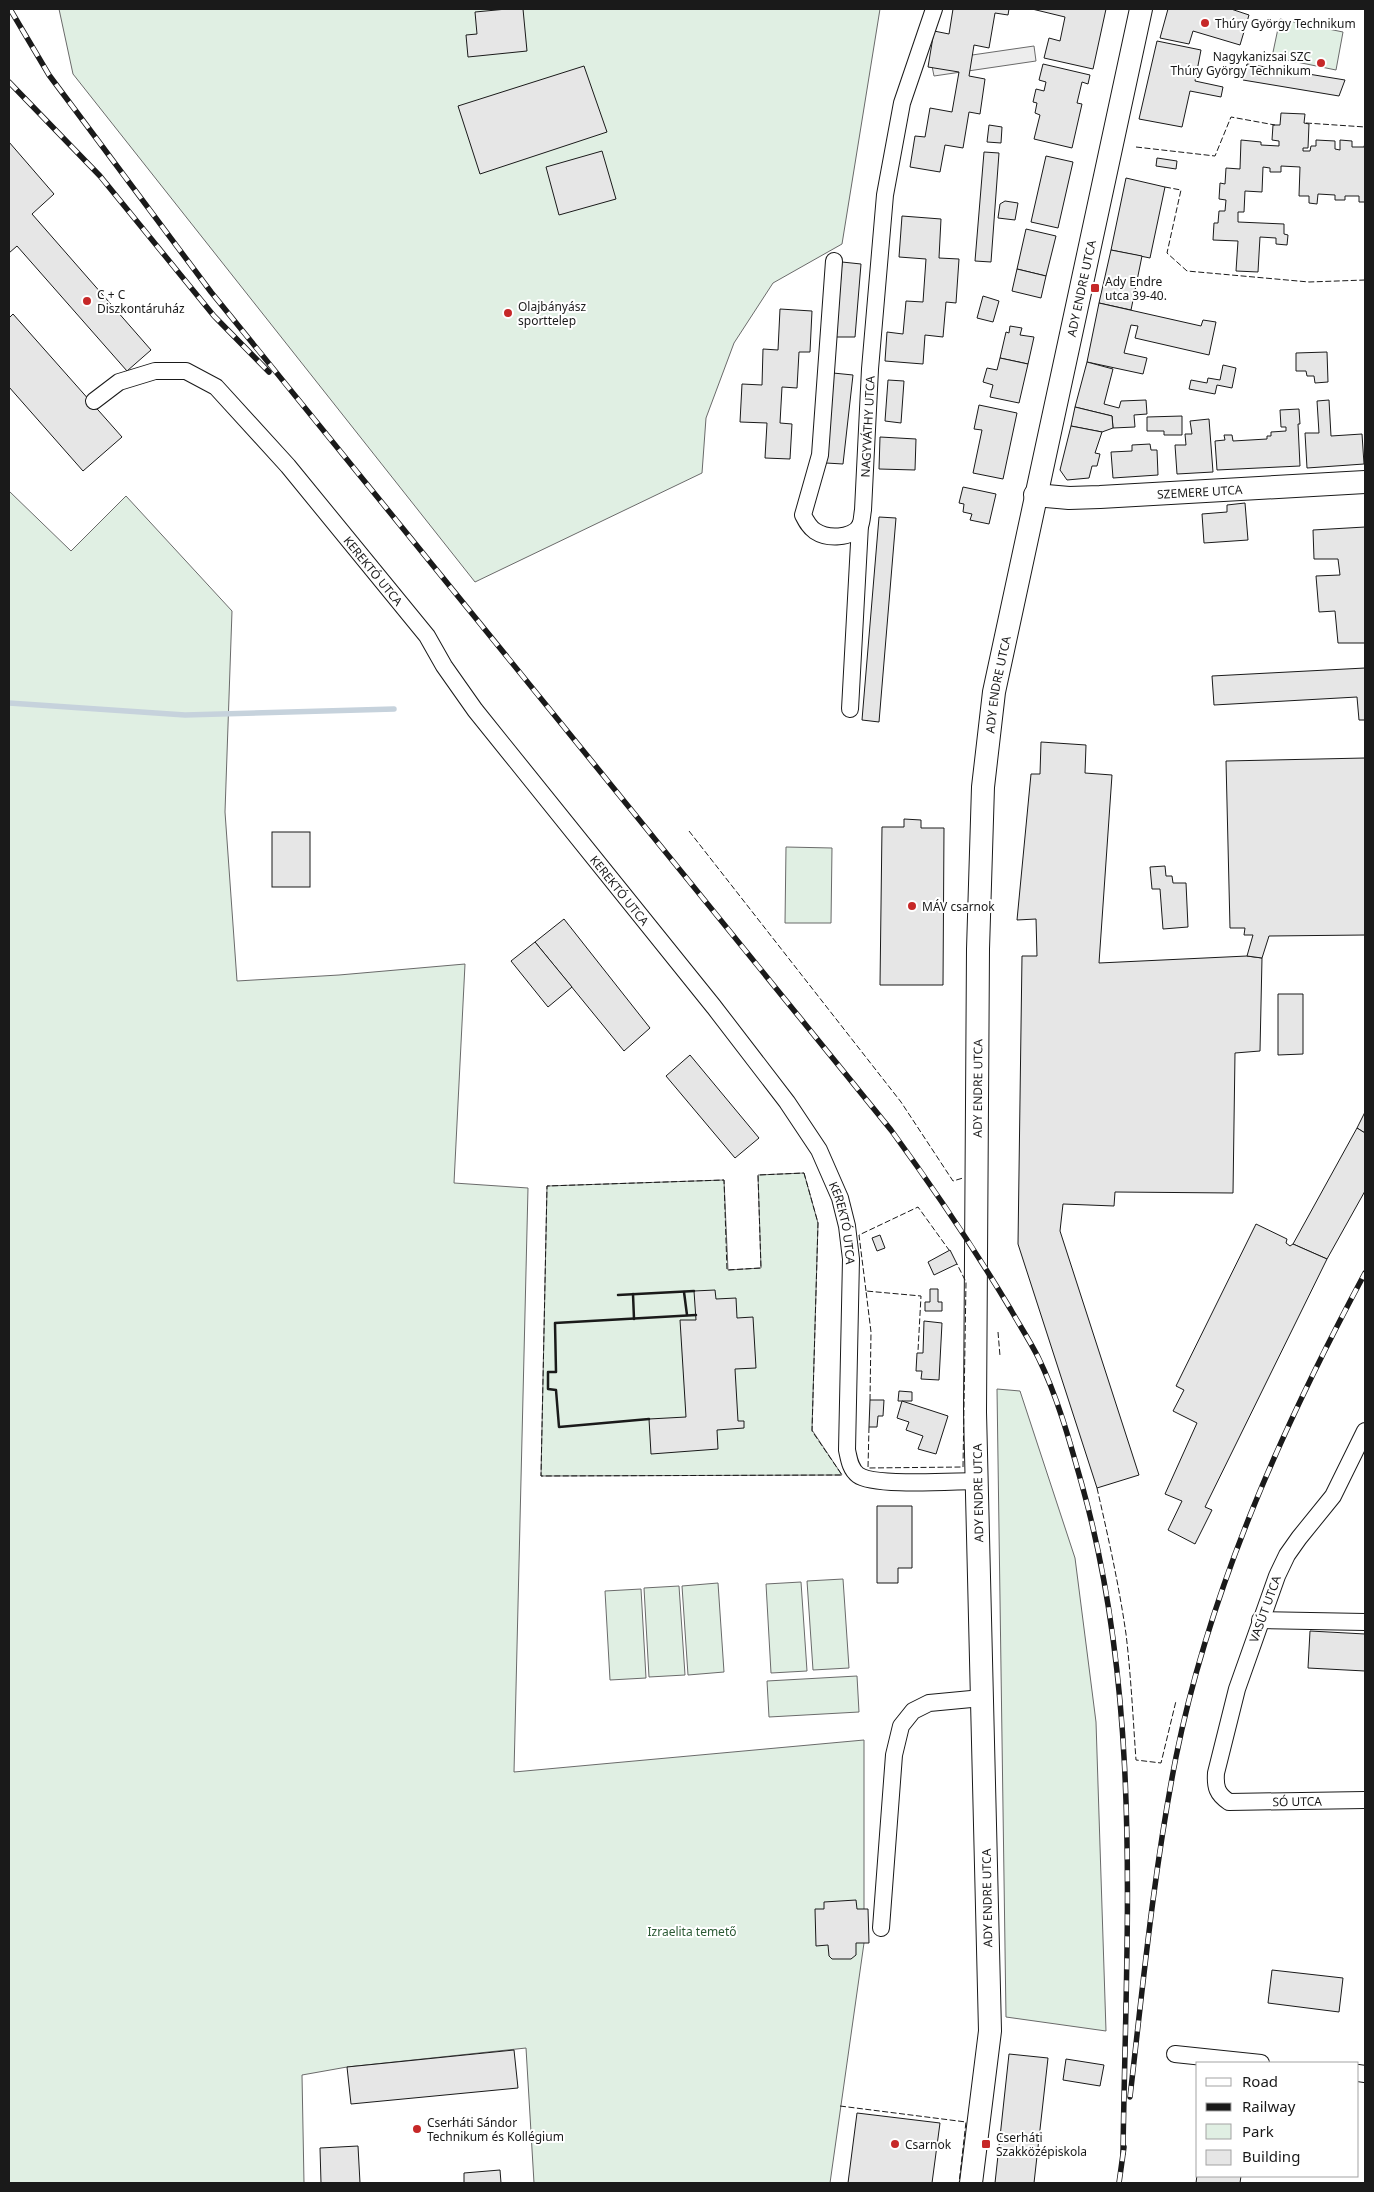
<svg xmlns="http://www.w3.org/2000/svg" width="1374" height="2192" viewBox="0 0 1374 2192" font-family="'Noto Sans',sans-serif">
	<rect width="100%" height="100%" fill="#fff"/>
	<g fill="#e0efe3" stroke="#6a6a6a">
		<path d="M59 9H880L842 244 773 283 734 343 706 418 702 473 475 582 73 74Z"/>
		<path d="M1280 19 1343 32 1336 70 1272 57Z"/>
		<path d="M9 491 71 551 126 496 232 611 225 812 237 981 339 975 465 964 454 1183 528 1188 514 1772 864 1740V1943L830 2183H534L526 2048 347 2067 302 2075 304 2183H9Z"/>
		<path d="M786 847 832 848 831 923H785Z"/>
		<path d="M804 1173 818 1223 812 1430 842 1475 541 1476 547 1186 724 1180 728 1270 761 1268 758 1175Z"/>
		<path d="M997 1389 1020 1391 1075 1558 1096 1722 1106 2031 1006 2017Z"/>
		<path d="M843 1579 849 1668 813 1670 807 1581Z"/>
		<path d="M801 1582 807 1671 771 1673 766 1584Z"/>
		<path d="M718 1583 724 1672 688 1675 682 1586Z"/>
		<path d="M679 1586 685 1675 649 1677 644 1588Z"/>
		<path d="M641 1589 646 1678 610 1680 605 1591Z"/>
		<path d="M857 1676 859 1712 769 1717 767 1681Z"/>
	</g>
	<path fill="#ededed" stroke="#6a6a6a" d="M1034 46 1036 61 934 76 931 61Z"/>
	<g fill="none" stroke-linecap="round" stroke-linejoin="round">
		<path stroke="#c6d2dc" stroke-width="5.5" d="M9 703 185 715 394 709"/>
	</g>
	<g fill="#e6e6e6" stroke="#1a1a1a">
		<path d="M507 9H523L527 51 468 57 466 35 477 34 475 12Z"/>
		<path d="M953 9H1009L1008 15 995 13 989 48 974 45 969 76 985 79 980 114 969 112 963 148 945 145 940 172 910 167 915 136 925 137 930 108 952 112 959 72 928 67 934 31 949 34Z"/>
		<path d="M1032 9H1106L1093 69 1044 58 1049 38 1060 41 1065 17Z"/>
		<path d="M1168 9H1231L1249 15 1240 45 1193 31 1189 44 1160 38Z"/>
		<path d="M1157 41 1201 50 1195 81 1223 87 1221 97 1190 91 1182 127 1139 119Z"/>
		<path d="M1043 64 1090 75 1088 84 1082 82 1077 103 1082 104 1072 148 1034 139 1040 115 1035 113 1037 103 1033 102 1036 89 1044 91 1046 82 1039 80Z"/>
		<path d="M1247 64 1345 80 1339 96 1243 80Z"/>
		<path d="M584 66 607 132 480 174 458 106Z"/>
		<path d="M1281 113 1305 114 1304 123 1309 124 1308 148H1303V151H1310L1311 146H1316V140L1335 141V149L1340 150V140L1352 141V147H1364L1365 143V202H1359V196H1345V200H1335V195L1318 194 1317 204 1309 203V196H1299L1300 167 1281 166V172H1270V168L1263 167 1262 192 1245 191 1244 212H1238V222L1284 224V234L1288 235 1287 245 1276 244V238L1260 237 1258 272 1236 271 1238 241 1213 240 1214 223H1218L1219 211H1225L1226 200 1219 199 1220 183 1225 184 1226 168 1240 169 1241 140 1261 142V145L1279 146V141L1272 140 1273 125H1280Z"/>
		<path d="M989 125 1002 127 1001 143 987 142Z"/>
		<path d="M9 142 54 194 32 214 151 350 127 371 17 246 9 253Z"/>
		<path d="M602 151 616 199 559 215 546 167Z"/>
		<path d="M984 152 999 153 991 262 975 261Z"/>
		<path d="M1046 156 1073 162 1058 228 1031 222Z"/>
		<path d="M1157 158 1177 161 1176 169 1156 166Z"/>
		<path d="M1126 178 1165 187 1150 258 1111 250Z"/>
		<path d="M1005 201 1018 203 1015 220 998 218 1000 204Z"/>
		<path d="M902 216 941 219 939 258 959 259 956 303 946 302 943 337 925 335 923 364 885 361 887 332 903 334 906 301 923 302 926 259 899 257Z"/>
		<path d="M1026 229 1056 236 1046 276 1017 269Z"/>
		<path d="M1111 250 1142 256 1131 310 1099 303Z"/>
		<path d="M842 262 861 264 855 337H836Z"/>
		<path d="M1017 269 1046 276 1041 298 1012 291Z"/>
		<path d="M983 296 999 301 993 322 977 318Z"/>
		<path d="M1099 303 1201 326 1203 320 1216 322 1209 355 1135 338 1138 326 1131 325 1124 353 1147 358 1143 374 1087 362Z"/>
		<path d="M780 309 812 311 810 352H799L797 388 782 387 780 423 792 424 790 459 765 458 767 423 740 422 742 384 762 385 763 349 778 350Z"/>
		<path d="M13 314 122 437 83 471 9 387V318Z"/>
		<path d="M1010 326 1022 328 1020 335 1034 337 1028 364 1000 358 1006 332 1009 333Z"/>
		<path d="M1327 352 1328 382 1315 383 1314 376H1307L1306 371H1296V353Z"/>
		<path d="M1000 358 1028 364 1019 403 990 397 993 385 983 382 987 368 997 370Z"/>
		<path d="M1087 362 1113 369 1104 404 1119 408 1121 401 1146 400 1147 414 1134 415 1135 427 1113 428 1112 416 1075 407Z"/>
		<path d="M1223 365 1236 368 1232 388 1217 385 1215 394 1189 389 1191 380 1207 383 1208 378 1220 380Z"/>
		<path d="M833 373 853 375 843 464 826 463Z"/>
		<path d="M888 380 904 381 901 423 885 421Z"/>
		<path d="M1329 400 1331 436 1362 434 1364 464 1307 468 1305 433H1319L1317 401Z"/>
		<path d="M979 405 1017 413 1003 479 973 473 982 430 974 429Z"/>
		<path d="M1075 407 1112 416 1113 428 1102 432 1071 426Z"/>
		<path d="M1299 409 1300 424H1298L1300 466 1217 470 1215 441 1225 440 1224 435H1232L1233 441 1267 439V436H1271V432L1286 431V427H1281L1280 410Z"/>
		<path d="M1182 416V435H1164V431H1147V417Z"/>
		<path d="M1209 419 1213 472 1177 474 1175 445H1186L1185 434H1192L1190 421Z"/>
		<path d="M1071 426 1102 432 1095 453 1100 454 1097 466H1092L1089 478 1067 480 1060 470Z"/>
		<path d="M880 437 916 439 915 470 879 469Z"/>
		<path d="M1150 444 1151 450H1157L1158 475 1113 478 1111 452 1132 451V445Z"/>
		<path d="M963 487 996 494 989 524 970 520 972 514 963 512 964 504 959 503Z"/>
		<path d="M1245 503 1248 540 1204 543 1202 514 1227 512V505Z"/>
		<path d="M879 517 896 518 879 722 862 720Z"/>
		<path d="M1365 527V643H1338L1335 611 1319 612 1316 576 1340 575 1338 559H1314L1313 530Z"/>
		<path d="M1365 668V720H1359L1357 697 1214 705 1212 676Z"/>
		<path d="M1041 742 1086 745 1085 773 1112 775 1099 963 1247 956 1262 958 1260 1051 1235 1053 1233 1193 1115 1192 1114 1206 1063 1204 1060 1231 1139 1475 1097 1488 1018 1244 1022 956H1037L1036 919 1017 920 1031 774H1040Z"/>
		<path d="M1365 758V935L1269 936 1262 958 1247 956 1253 935H1244L1245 928H1230L1226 761Z"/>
		<path d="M904 819 921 820V828H944L943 985H880L882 827H904Z"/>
		<rect x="272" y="832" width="38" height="55"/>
		<path d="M1165 866 1166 876H1172L1173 883H1186L1188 927 1163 929 1160 889H1152L1150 867Z"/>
		<path d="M564 919 650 1028 624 1051 535 942Z"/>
		<path d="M535 942 572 987 548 1007 511 961Z"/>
		<path d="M1278 994H1303V1054L1278 1055Z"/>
		<path d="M690 1055 759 1138 735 1158 666 1076Z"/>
		<path d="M1365 1112V1133L1357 1128Z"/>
		<path d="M1357 1128 1365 1133V1191L1327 1259 1293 1244Z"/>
		<path d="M1256 1224 1287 1239 1286 1243 1290 1246 1293 1244 1327 1259 1205 1507 1212 1510 1195 1544 1168 1530 1182 1501 1165 1494 1197 1423 1173 1411 1184 1390 1176 1386Z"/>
		<path d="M880 1235 885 1248 877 1251 872 1238Z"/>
		<path d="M950 1250 957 1264 934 1275 928 1262Z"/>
		<path d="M930 1289H938V1302H942V1311H925V1302H930Z"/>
		<path d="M715 1290 716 1299 736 1298 737 1318 753 1317 756 1368 735 1369 738 1421H744V1428L717 1430 718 1449 651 1454 649 1419 686 1417 680 1320H696L694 1291Z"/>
		<path d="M924 1321 942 1323 939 1380 921 1379 922 1371H916L917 1353H923Z"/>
		<path d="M899 1391 912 1392V1401H898Z"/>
		<path d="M870 1400H884L883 1416H878L877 1427H869Z"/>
		<path d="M902 1401 948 1416 936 1454 918 1449 923 1436 906 1430 909 1422 897 1418Z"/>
		<path d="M877 1506H912V1568H898V1583H877Z"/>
		<path d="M1310 1631 1365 1634V1671L1308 1668Z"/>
		<path d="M856 1900 857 1909H868L869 1943H856V1955L851 1959H832L829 1956 828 1945 816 1946 815 1909H824V1902Z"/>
		<path d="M1272 1970 1343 1978 1339 2012 1268 2003Z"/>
		<path d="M514 2050 518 2088 351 2104 347 2067Z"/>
		<path d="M1009 2054 1048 2058 1034 2183H995Z"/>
		<path d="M1066 2059 1104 2065 1100 2086 1063 2080Z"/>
		<path d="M857 2113 940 2123 932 2183H848Z"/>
		<path d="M358 2146 360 2183H321L320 2148Z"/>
		<path d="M1198 2167V2176H1241L1240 2183H1196Z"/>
		<path d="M500 2170 501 2183H464V2173Z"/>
	</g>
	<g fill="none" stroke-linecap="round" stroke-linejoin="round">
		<defs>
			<g id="street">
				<path id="s1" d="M834 261 820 455 803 515C806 521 809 527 815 531 827 539 851 539 860 526 862 522 862 515 863 510L870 369 885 195 902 103 934 9"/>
				<path id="s2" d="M94 401 119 382 155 371H186L216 387 288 466 427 636 444 666 475 710 714 1007 787 1102 819 1150 840 1198 847 1226 851 1259 847 1450C849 1459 850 1469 858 1475 874 1487 954 1481 977 1481"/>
				<path d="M850 709 860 525"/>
				<path id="s3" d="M1365 1431 1333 1496 1299 1538 1287 1555 1277 1576 1237 1689 1216 1773C1215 1787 1217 1794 1229 1802L1365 1800"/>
				<path d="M1260 1620 1365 1622"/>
				<path d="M881 1928 894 1755 901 1726 913 1711 929 1703 982 1698"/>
				<path d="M1175 2054 1261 2063"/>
				<path d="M1358 2073 1365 2074"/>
			</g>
			<g id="secondary">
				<path id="s4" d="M1035 495 1069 498 1100 497 1365 482"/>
				<path id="s5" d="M971 2183 990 2031 975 1412 978 949 983 787 994 692 1141 9"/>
			</g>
		</defs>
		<use href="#street" stroke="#1a1a1a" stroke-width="18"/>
		<use href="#secondary" stroke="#1a1a1a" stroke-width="24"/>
		<use href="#street" stroke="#fff" stroke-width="16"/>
		<use href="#secondary" stroke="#fff" stroke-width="22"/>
		<defs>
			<g id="rail">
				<path d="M10 9 49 75 211 292 891 1130C934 1189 974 1248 1011 1310 1020 1326 1030 1341 1038 1357 1058 1398 1070 1442 1082 1485 1143 1702 1126 1931 1123 2153"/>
				<path d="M9 82 100 176 214 316 269 372"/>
				<path d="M1130 2097C1143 1984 1154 1869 1176 1757 1210 1588 1284 1424 1365 1273"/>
				<path d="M1119 2183 1124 2147"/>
			</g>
		</defs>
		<use href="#rail" stroke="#1a1a1a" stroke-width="5.5"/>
		<use href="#rail" stroke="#fff" stroke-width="4" stroke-dasharray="11" stroke-linecap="butt"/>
		<g stroke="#1a1a1a" stroke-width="1" stroke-dasharray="6 2.5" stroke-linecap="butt">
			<path d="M1306 123 1365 127"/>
			<path d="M1136 147 1215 156 1231 117 1275 125"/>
			<path d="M1165 187 1181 190 1167 253 1187 271 1309 282 1365 280"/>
			<path d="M689 831 901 1102 953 1181 963 1178"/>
			<path d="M804 1173 818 1223 812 1431 842 1475 541 1476 547 1186 724 1180 727 1270 761 1268 758 1175Z"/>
			<path d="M866 1291 859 1235 918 1207 949 1250"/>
			<path d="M998 1332 1000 1356"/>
			<path d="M870 1400 871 1332 866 1291 921 1296 918 1351"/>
			<path d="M869 1427 868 1468 963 1467 966 1282 957 1264"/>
			<path d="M1097 1488C1108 1536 1119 1585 1126 1634 1131 1676 1133 1718 1136 1760L1161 1763 1176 1701"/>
			<path d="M840 2106 966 2122 959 2183"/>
		</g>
		<g stroke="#1a1a1a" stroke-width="2.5">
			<path d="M684 1292 687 1315"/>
			<path d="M633 1294 634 1319"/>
			<path d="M618 1295 694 1291"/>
			<path d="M649 1419 559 1427 556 1390 548 1389V1372H556L555 1323 696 1315"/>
		</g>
	</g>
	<g fill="#c62828" stroke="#fff" stroke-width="2">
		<circle cx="1205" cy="23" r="5"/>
		<circle cx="1321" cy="63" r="5"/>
		<rect x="1090" y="283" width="10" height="10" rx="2.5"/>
		<circle cx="87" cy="301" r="5"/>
		<circle cx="508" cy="313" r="5"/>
		<circle cx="912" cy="906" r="5"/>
		<circle cx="417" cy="2129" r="5"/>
		<circle cx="895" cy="2144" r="5"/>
		<rect x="981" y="2139" width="10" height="10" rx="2.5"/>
	</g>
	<g text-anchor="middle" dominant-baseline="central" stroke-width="4" stroke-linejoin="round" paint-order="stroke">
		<g font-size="12" fill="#1a1a1a" stroke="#fff" text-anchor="start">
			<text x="1215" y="23">Thúry György Technikum</text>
			<text x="1311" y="56" text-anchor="end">Nagykanizsai SZC<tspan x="1311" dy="14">Thúry György Technikum</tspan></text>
			<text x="1105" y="281">Ady Endre<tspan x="1105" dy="14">utca 39-40.</tspan></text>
			<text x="97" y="294">C + C<tspan x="97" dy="14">Diszkontáruház</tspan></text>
			<text x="518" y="306">Olajbányász<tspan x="518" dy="14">sporttelep</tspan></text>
			<text x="922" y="906">MÁV csarnok</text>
			<text x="427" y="2122">Cserháti Sándor<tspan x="427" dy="14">Technikum és Kollégium</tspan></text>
			<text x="996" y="2137">Cserháti<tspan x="996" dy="14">Szakközépiskola</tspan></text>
			<text x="905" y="2144">Csarnok</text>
		</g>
		<g font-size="12" fill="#1a1a1a" stroke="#fff">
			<text stroke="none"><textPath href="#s5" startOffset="1906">ADY ENDRE UTCA</textPath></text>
			<text stroke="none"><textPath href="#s1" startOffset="426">NAGYVÁTHY UTCA</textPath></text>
			<text stroke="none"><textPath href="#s4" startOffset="165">SZEMERE UTCA</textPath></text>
			<text stroke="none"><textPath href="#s2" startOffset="376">KEREKTÓ UTCA</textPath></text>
			<text stroke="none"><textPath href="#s5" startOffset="1501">ADY ENDRE UTCA</textPath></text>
			<text stroke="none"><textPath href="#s2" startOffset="780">KEREKTÓ UTCA</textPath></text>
			<text stroke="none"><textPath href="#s5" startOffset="1096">ADY ENDRE UTCA</textPath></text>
			<text stroke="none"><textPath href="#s2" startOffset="1185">KEREKTÓ UTCA</textPath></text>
			<text transform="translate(978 1493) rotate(-91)">ADY ENDRE UTCA</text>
			<text transform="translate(1265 1609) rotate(-70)">VASÚT UTCA</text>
			<text stroke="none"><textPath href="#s3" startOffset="479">SÓ UTCA</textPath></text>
			<text transform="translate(987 1898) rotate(-91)">ADY ENDRE UTCA</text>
		</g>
		<g font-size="12" fill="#2b5a34" stroke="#fff">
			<text x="692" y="1931">Izraelita temető</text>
		</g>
	</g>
	<rect width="1374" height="2192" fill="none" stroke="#1a1a1a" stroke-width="20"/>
	<rect x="1196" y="2062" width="162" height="115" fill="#ffffff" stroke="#a3a3a3"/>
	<rect x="1206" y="2078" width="25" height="8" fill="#ffffff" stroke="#a3a3a3"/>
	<text x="1242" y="2087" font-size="15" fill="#1a1a1a">Road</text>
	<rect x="1206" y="2103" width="25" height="8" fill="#1a1a1a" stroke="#a3a3a3"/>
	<text x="1242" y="2112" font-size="15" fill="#1a1a1a">Railway</text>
	<rect x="1206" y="2124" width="25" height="15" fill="#e0efe3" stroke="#a3a3a3"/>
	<text x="1242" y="2137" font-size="15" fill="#1a1a1a">Park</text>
	<rect x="1206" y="2150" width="25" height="15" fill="#e6e6e6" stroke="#a3a3a3"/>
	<text x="1242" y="2162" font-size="15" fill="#1a1a1a">Building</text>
</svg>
